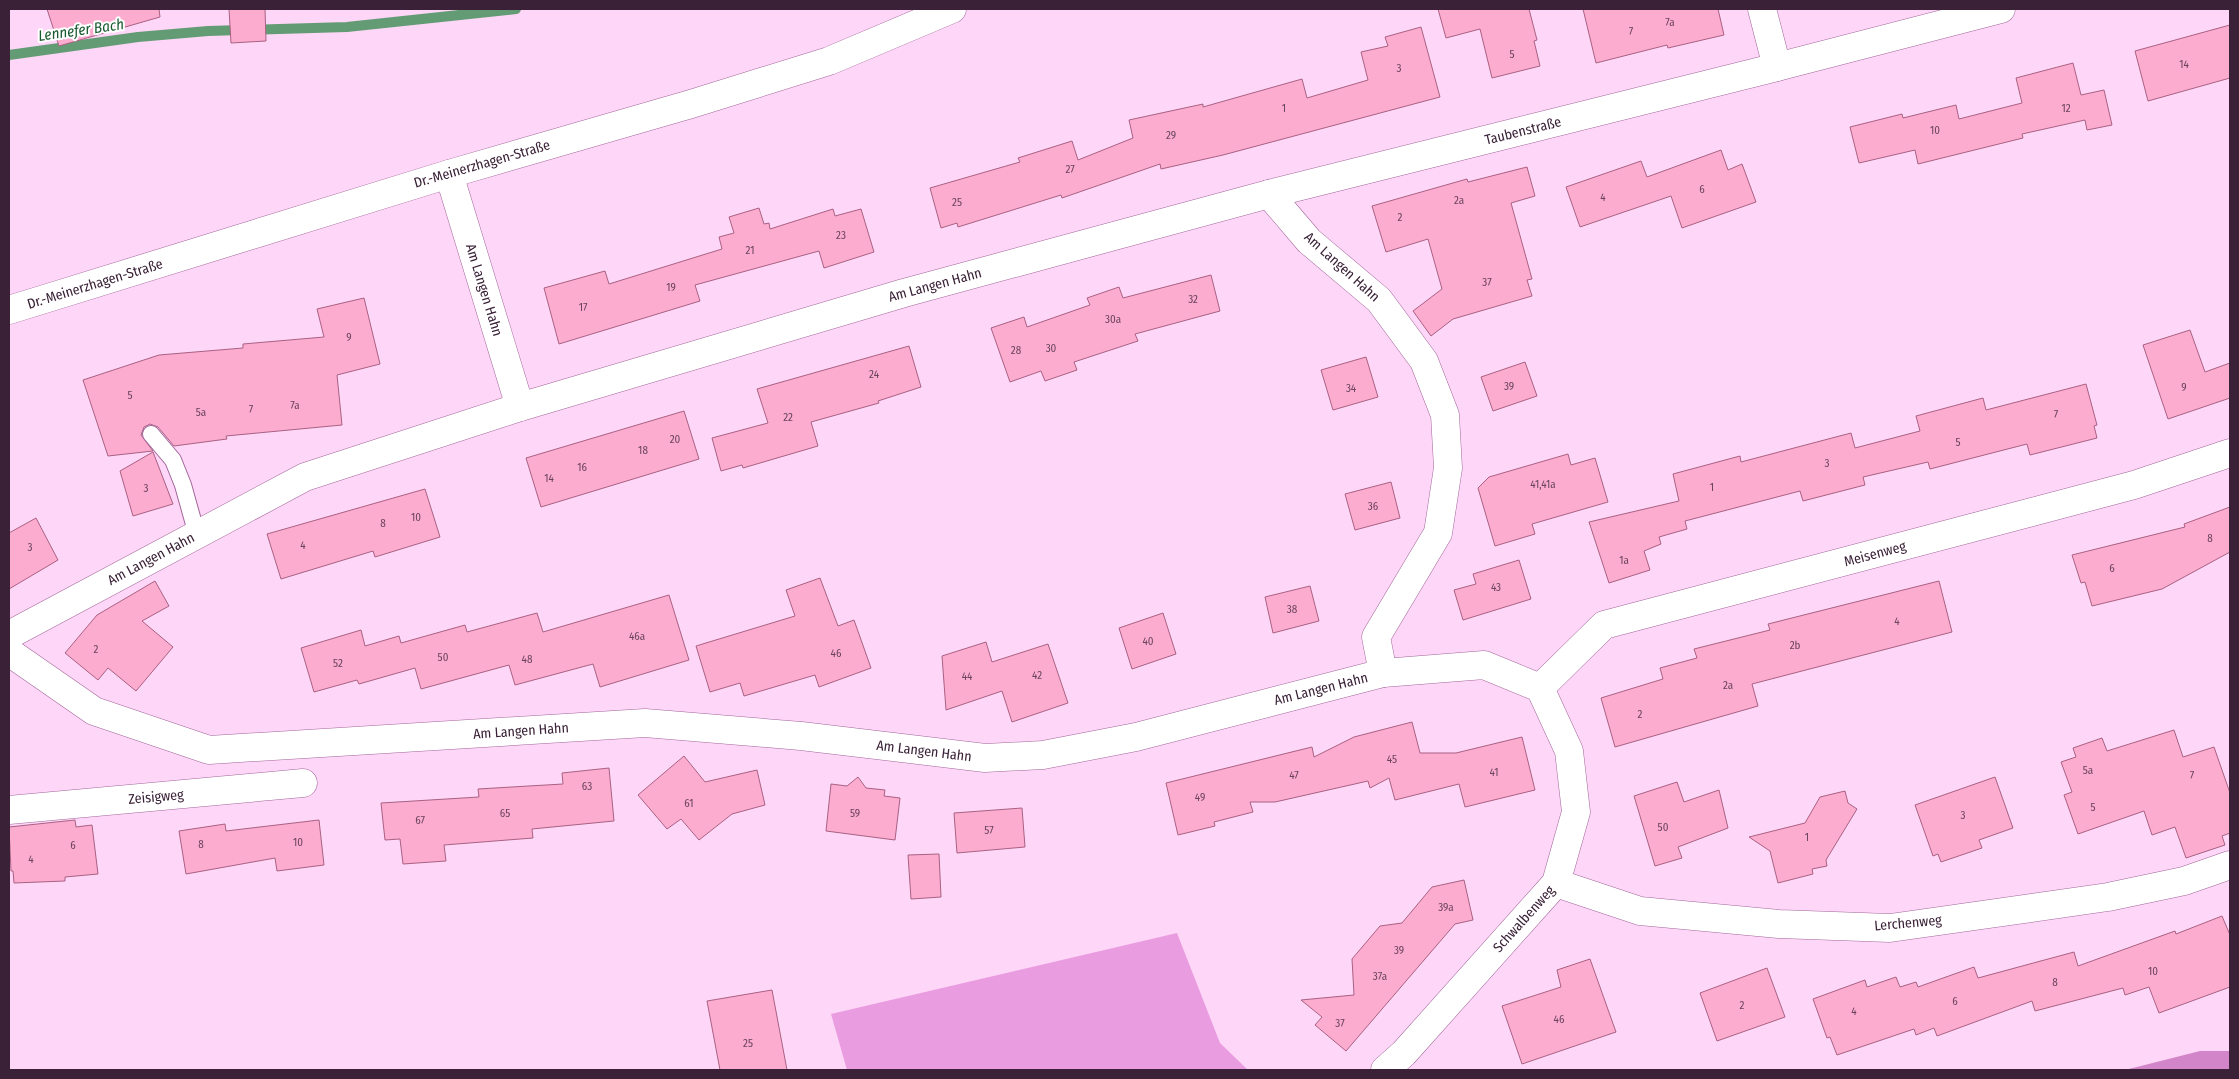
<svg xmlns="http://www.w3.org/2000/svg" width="2239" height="1079" viewBox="0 0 2239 1079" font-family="'Fira Sans Condensed',sans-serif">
	<rect width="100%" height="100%" fill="#fed6f7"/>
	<path fill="#ea9ce0" d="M1177 933 1220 1043 1248 1070H847L831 1014Z"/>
	<path fill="#d385c9" d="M2200 1051H2230V1070H2125Z"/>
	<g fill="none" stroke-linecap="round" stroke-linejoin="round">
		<path stroke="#639c74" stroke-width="10" d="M9 55 138 37 208 31 347 27 516 9"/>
	</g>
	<g fill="#fcaccf" stroke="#a96183">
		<path d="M47 9H159L160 17 59 46Z"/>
		<path d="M229 9H265L266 41 231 43Z"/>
		<path d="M1438 9H1529L1537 40 1534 41 1540 66 1492 78 1480 29 1446 38Z"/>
		<path d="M1583 9H1718L1724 35 1668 48 1667 45 1596 63Z"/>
		<path d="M2230 25V78L2148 101 2135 51Z"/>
		<path d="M1421 27 1440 97 1223 155 1161 169 1160 164 1062 198 1061 195 958 227 957 223 941 228 930 188 1020 162 1018 158 1072 141 1078 160 1133 138 1129 120 1203 104V107L1302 79 1307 98 1368 80 1361 52 1388 46 1385 37Z"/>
		<path d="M2073 63 2081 95 2104 90 2112 125 2087 130 2085 120 2022 134 2023 138 1918 164 1915 150 1859 163 1850 127 1902 114 1903 118 1956 105 1959 119 2022 103 2016 78Z"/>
		<path d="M1721 150 1728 170 1742 164 1756 202 1682 228 1671 196 1580 227 1566 187 1641 161 1647 177Z"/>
		<path d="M1527 167 1535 196 1511 203 1532 279 1527 280 1532 296 1453 319 1431 336 1413 311 1442 289 1428 239 1386 252 1372 206 1467 179 1468 182Z"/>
		<path d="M759 208 764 224 769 223 770 229 833 209 835 216 861 209 874 252 824 268 819 251 695 285 700 301 559 344 544 288 605 271 609 284 722 249 719 237 734 233 729 217Z"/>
		<path d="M1211 275 1220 311 1135 334 1138 341 1074 362 1077 370 1045 381 1041 371 1010 382 991 328 1024 317 1027 327 1090 305 1087 298 1119 287 1123 298Z"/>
		<path d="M364 298 380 364 337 375 342 425 226 436 227 439 174 446 158 427 150 424 144 427 141 435 153 451 108 456 83 380 159 355 243 348V344L324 337 317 309Z"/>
		<path d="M2190 330 2205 372 2230 363V398L2168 419 2143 345Z"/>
		<path d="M909 346 921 387 878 401 879 403 811 422 818 446 743 468 742 465 721 471 712 438 768 423 757 389Z"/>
		<path d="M1366 357 1378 397 1333 410 1321 370Z"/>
		<path d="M1525 362 1537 396 1493 411 1481 377Z"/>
		<path d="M2086 384 2097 425 2094 426 2097 438 2030 455 2027 444 1930 469 1928 462 1863 477 1865 485 1803 501 1800 491 1685 521 1687 529 1659 537 1661 544 1644 551 1650 570 1609 583 1589 522 1679 501 1673 474 1740 456 1741 462 1851 433 1855 448 1920 431 1916 416 1983 398 1986 410Z"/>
		<path d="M684 411 699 459 541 507 526 458Z"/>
		<path d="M153 452 173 504 133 516 120 471Z"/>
		<path d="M1568 454 1571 465 1595 458 1608 502 1532 524 1535 534 1495 546 1478 488 1489 477Z"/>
		<path d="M1391 482 1400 518 1355 530 1345 494Z"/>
		<path d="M425 489 440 537 375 557 373 551 281 579 267 534Z"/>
		<path d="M2230 507V552L2162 589 2092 606 2085 582 2081 583 2072 555 2185 527 2184 524Z"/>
		<path d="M36 518 58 560 9 589V533Z"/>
		<path d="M1519 560 1531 599 1463 620 1454 590 1476 584 1473 574Z"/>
		<path d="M820 578 838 626 854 620 871 668 819 687 815 675 744 696 740 683 710 692 696 646 795 616 786 590Z"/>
		<path d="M155 581 169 606 142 621 173 647 136 691 108 668 98 680 65 653 97 615Z"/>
		<path d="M1939 581 1952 632 1752 684 1758 706 1615 747 1601 698 1663 679 1660 668 1697 658 1694 649 1770 630 1768 624Z"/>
		<path d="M1310 586 1319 621 1273 633 1265 597Z"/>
		<path d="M669 595 689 660 600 687 593 664 515 685 509 665 421 689 415 668 359 684 357 680 314 692 301 648 361 630 365 646 399 636 401 643 465 625 467 632 537 613 543 632Z"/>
		<path d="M1163 613 1176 654 1132 669 1119 628Z"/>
		<path d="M986 642 992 662 1048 644 1068 703 1012 722 1002 691 946 710 942 656Z"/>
		<path d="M1412 722 1420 753H1456L1522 737 1535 790 1465 807 1459 784 1395 800 1389 778 1370 788 1368 781 1275 802H1250L1253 812 1214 822 1215 826 1178 835 1166 783 1312 747 1314 757 1354 737Z"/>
		<path d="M2174 730 2183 757 2214 747 2230 793V833L2222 836 2225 845 2186 858 2175 827 2152 835 2144 811 2078 834 2064 795 2072 792 2061 762 2076 757 2073 748 2102 738 2107 751Z"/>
		<path d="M684 756 705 782 757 770 765 805 732 814 699 840 681 819 667 829 638 795Z"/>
		<path d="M609 768 614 821 532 829 533 838 444 845 446 861 403 864 400 839 385 840 381 803 479 797 478 789 563 784 562 773Z"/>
		<path d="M858 777 866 788 885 790 884 796 900 798 895 840 826 831 831 784 847 786Z"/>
		<path d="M1995 777 2013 828 1979 840 1982 848 1941 862 1938 854 1933 856 1915 805Z"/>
		<path d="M1677 782 1684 802 1719 790 1728 828 1678 847 1682 858 1655 866 1634 796Z"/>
		<path d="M1845 791 1848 803 1857 809 1826 860 1827 866 1812 869 1813 874 1778 883 1770 851 1749 837 1805 823 1820 797Z"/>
		<path d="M1022 808 1025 847 957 853 954 813Z"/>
		<path d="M75 820 76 827 92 825 98 874 65 877V881L14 883 13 871H11L9 827Z"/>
		<path d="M319 820 324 865 277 871 275 858 186 874 179 831 225 824 226 831Z"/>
		<path d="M939 854 941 897 911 899 908 855Z"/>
		<path d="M1464 880 1473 920 1455 924 1346 1051 1315 1025 1322 1017 1301 1000 1354 995 1352 959 1380 926 1402 923 1432 887Z"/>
		<path d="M2222 916 2230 935V987L2159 1013 2149 987 2125 995 2123 988 2035 1011 2032 1001 1937 1036 1934 1028 1916 1035 1914 1029 1837 1055 1830 1037 1827 1038 1813 999 1865 980 1867 987 1896 977 1900 987 1916 982 1918 987 1974 967 1978 978 2074 952 2078 966 2175 931 2176 934Z"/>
		<path d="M1590 959 1616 1032 1522 1064 1502 1006 1561 987 1557 970Z"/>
		<path d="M1767 968 1785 1017 1717 1041 1700 993Z"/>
		<path d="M772 990 787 1070H720L707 1001Z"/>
	</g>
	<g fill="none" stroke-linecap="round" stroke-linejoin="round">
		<defs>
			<path id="lane" d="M151 434 173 460 183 485 197 535"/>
			<g id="street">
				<path d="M1762 9 1777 67"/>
				<path d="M449 174 520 407"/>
				<path d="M1269 194 1309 241 1379 300 1424 361 1445 415 1448 468 1438 533 1376 637 1383 673"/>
				<path d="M9 635 305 477 520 407 904 293 1269 194 1777 67 2001 9"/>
				<path d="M9 652 94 711 209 750 645 723 801 736 985 758 1043 755 1136 737 1383 673 1484 665 1540 688 1569 751 1576 812 1556 883 1404 1053 1385 1070"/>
				<path d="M1540 688 1604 625 2134 485 2230 453"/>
				<path d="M9 810 303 783"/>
				<path d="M1556 883 1640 911 1779 924 1890 928 2108 897 2184 881 2230 865"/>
			</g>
			<path id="secondary" d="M9 310 449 174 691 104 829 61 952 9"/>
		</defs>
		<use href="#lane" stroke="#a2679a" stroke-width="18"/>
		<use href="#street" stroke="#a2679a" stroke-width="29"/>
		<use href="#secondary" stroke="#a2679a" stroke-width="29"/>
		<use href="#lane" stroke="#fff" stroke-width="16"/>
		<use href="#street" stroke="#fff" stroke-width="28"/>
		<use href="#secondary" stroke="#fff" stroke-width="28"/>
	</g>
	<g text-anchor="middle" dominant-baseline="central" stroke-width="4" stroke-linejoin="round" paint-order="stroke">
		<g font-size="11" fill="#6a445d">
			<text x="1670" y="22">7a</text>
			<text x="1631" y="31">7</text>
			<text x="1512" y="54">5</text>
			<text x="2184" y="64">14</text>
			<text x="1399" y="68">3</text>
			<text x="1284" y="108">1</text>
			<text x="2066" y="108">12</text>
			<text x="1935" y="130">10</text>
			<text x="1171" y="135">29</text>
			<text x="1070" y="169">27</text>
			<text x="1702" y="189">6</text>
			<text x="1603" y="197">4</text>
			<text x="1459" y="200">2a</text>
			<text x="957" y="202">25</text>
			<text x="1400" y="217">2</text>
			<text x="841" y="235">23</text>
			<text x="750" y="250">21</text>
			<text x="1487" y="282">37</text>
			<text x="671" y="287">19</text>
			<text x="1193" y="299">32</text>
			<text x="583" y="307">17</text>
			<text x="1113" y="319">30a</text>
			<text x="349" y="337">9</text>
			<text x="1051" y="348">30</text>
			<text x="1016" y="350">28</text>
			<text x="874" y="374">24</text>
			<text x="1509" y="386">39</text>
			<text x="2184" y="387">9</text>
			<text x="1351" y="388">34</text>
			<text x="130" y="395">5</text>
			<text x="295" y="405">7a</text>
			<text x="251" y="409">7</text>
			<text x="201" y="412">5a</text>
			<text x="2056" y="414">7</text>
			<text x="788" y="417">22</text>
			<text x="675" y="439">20</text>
			<text x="1958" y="442">5</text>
			<text x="643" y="450">18</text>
			<text x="1827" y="463">3</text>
			<text x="582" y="467">16</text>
			<text x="549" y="478">14</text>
			<text x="1543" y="484">41,41a</text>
			<text x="1712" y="487">1</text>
			<text x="146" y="488">3</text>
			<text x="1373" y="506">36</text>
			<text x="416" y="517">10</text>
			<text x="383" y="523">8</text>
			<text x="2210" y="538">8</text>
			<text x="303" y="545">4</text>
			<text x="30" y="547">3</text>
			<text x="1624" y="560">1a</text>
			<text x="2112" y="568">6</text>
			<text x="1496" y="587">43</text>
			<text x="1292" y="609">38</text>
			<text x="1897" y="621">4</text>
			<text x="637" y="636">46a</text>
			<text x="1148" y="641">40</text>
			<text x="1795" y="645">2b</text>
			<text x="96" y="649">2</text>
			<text x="836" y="653">46</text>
			<text x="443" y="657">50</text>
			<text x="527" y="659">48</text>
			<text x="338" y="663">52</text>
			<text x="1037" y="675">42</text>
			<text x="967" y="676">44</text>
			<text x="1728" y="685">2a</text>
			<text x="1640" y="714">2</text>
			<text x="1392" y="759">45</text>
			<text x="2088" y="770">5a</text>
			<text x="1494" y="772">41</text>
			<text x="1294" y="775">47</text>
			<text x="2192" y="775">7</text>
			<text x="587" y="786">63</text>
			<text x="1200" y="797">49</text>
			<text x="689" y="803">61</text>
			<text x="2093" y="807">5</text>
			<text x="505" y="813">65</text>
			<text x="855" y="813">59</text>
			<text x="1963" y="815">3</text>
			<text x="420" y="820">67</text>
			<text x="1663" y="827">50</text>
			<text x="989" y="830">57</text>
			<text x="1807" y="837">1</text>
			<text x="298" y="842">10</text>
			<text x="201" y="844">8</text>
			<text x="73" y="845">6</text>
			<text x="31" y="859">4</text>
			<text x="1446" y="907">39a</text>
			<text x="1399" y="950">39</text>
			<text x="2153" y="971">10</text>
			<text x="1380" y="976">37a</text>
			<text x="2055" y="982">8</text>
			<text x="1955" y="1001">6</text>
			<text x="1742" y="1005">2</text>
			<text x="1854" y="1011">4</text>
			<text x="1559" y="1019">46</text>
			<text x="1340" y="1023">37</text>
			<text x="748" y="1043">25</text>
		</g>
		<g font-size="14" fill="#3a2137" stroke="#fff">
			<text transform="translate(1523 131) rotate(-14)">Taubenstraße</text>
			<text transform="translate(482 164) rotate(-16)">Dr.-Meinerzhagen-Straße</text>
			<text transform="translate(1342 267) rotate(42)">Am Langen Hahn</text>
			<text transform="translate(95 284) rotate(-17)">Dr.-Meinerzhagen-Straße</text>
			<text transform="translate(935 285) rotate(-15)">Am Langen Hahn</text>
			<text transform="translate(484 290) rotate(73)">Am Langen Hahn</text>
			<text transform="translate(1875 554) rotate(-15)">Meisenweg</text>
			<text transform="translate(151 559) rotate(-28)">Am Langen Hahn</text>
			<text transform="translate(1321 689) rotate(-14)">Am Langen Hahn</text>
			<text transform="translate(521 731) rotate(-4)">Am Langen Hahn</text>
			<text transform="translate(924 751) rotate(7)">Am Langen Hahn</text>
			<text transform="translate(156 797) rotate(-5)">Zeisigweg</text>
			<text transform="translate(1524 919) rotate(-48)">Schwalbenweg</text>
			<text transform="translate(1908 923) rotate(-5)">Lerchenweg</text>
		</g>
		<g font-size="15" font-style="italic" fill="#185a2f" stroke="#fff">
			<text transform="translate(81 30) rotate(-8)">Lennefer Bach</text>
		</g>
	</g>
	<rect width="2239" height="1079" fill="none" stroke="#3a2137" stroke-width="20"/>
</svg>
